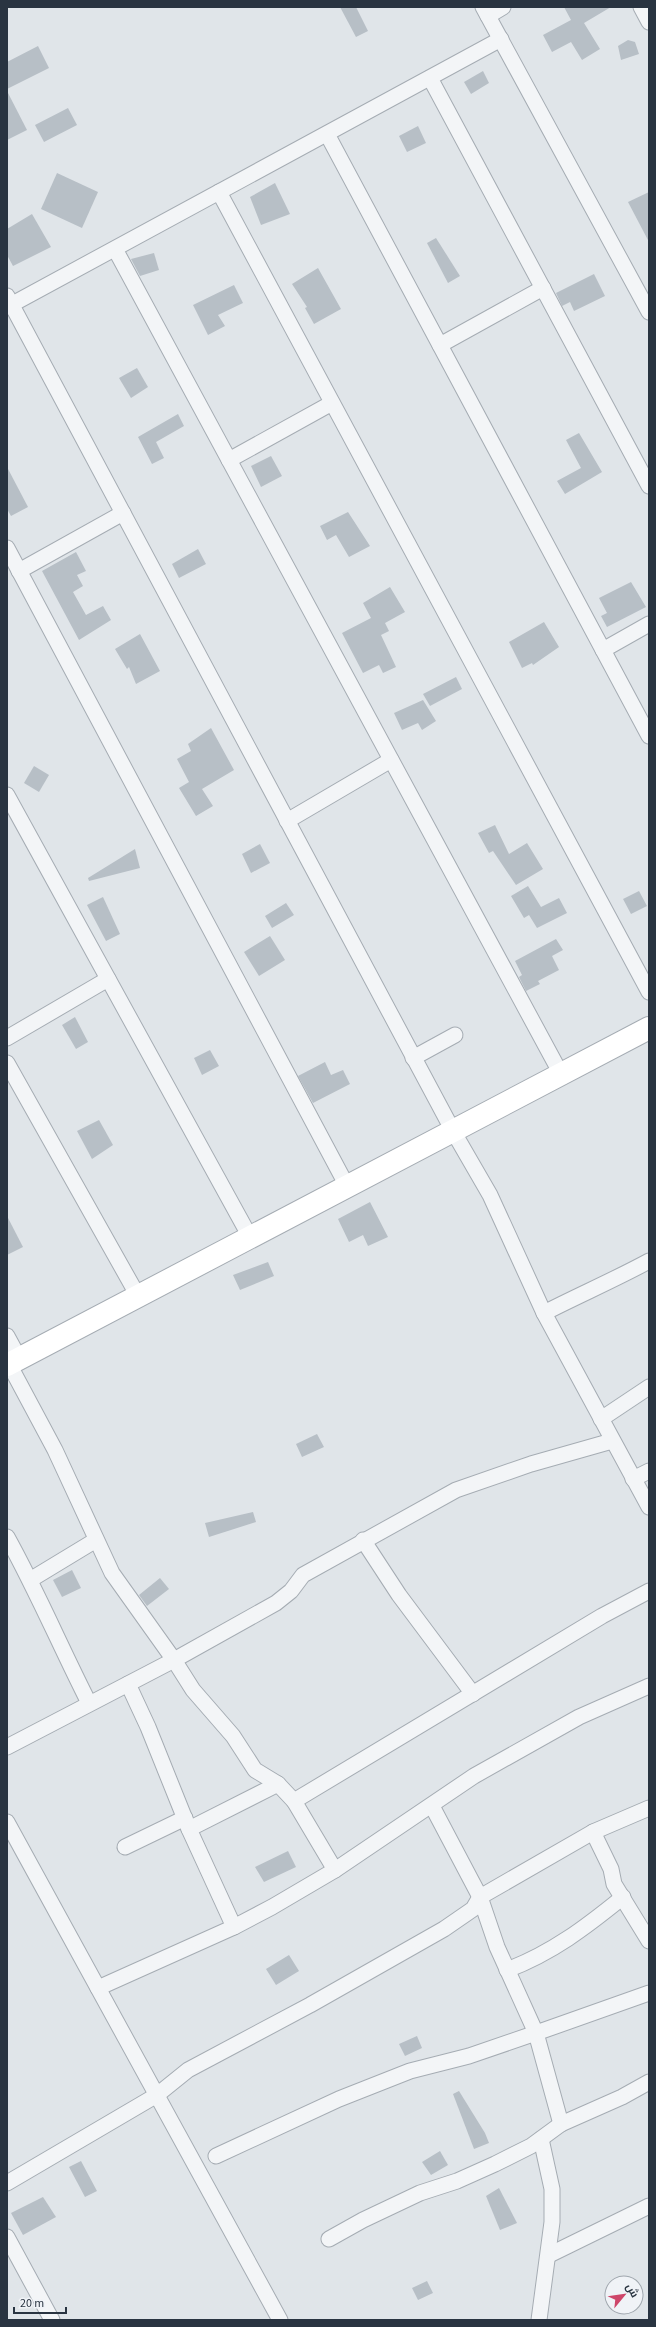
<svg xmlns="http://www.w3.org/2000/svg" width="656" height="2327" viewBox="0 0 656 2327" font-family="'Source Sans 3',Cairo,sans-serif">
	<rect width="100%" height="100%" fill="#e0e5e9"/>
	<g fill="#b7bfc6">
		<path d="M340 7H356L368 31 356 37Z"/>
		<path d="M564 7H611L584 23 600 49 582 60 571 42 552 52 543 35 571 20Z"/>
		<path d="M628 40 635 42 639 54 621 60 618 46Z"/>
		<path d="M38 46 49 68 7 89V62Z"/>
		<path d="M483 71 489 83 471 94 464 82Z"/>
		<path d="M7 91 27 130 7 140Z"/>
		<path d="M68 108 77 125 44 142 35 125Z"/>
		<path d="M418 126 426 143 407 152 399 136Z"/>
		<path d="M57 173 98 192 82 228 41 209Z"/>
		<path d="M275 183 290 214 261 225 250 197Z"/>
		<path d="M649 192V242L628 202Z"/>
		<path d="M32 214 51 247 13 266 7 255V229Z"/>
		<path d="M436 238 460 276 448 283 427 243Z"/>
		<path d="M154 253 159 270 140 276 131 259Z"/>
		<path d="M318 268 341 309 314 324 305 308 307 307 292 284Z"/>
		<path d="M594 274 605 296 574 311 570 302 562 306 556 293Z"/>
		<path d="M234 285 243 303 218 315 225 326 208 335 193 305Z"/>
		<path d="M137 368 148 387 131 398 119 378Z"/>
		<path d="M178 414 184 426 156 442 164 458 152 464 138 437Z"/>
		<path d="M579 433 602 472 565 494 557 481 581 468 566 440Z"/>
		<path d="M271 456 282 476 261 487 251 466Z"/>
		<path d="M7 467 28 507 11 516 7 509Z"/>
		<path d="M348 512 370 546 349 557 336 535 327 540 320 526Z"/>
		<path d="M198 549 206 564 179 578 172 564Z"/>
		<path d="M76 552 86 571 77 575 83 586 73 592 86 615 103 606 111 620 79 640 42 571Z"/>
		<path d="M631 582 646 607 607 627 601 616 607 613 599 598Z"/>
		<path d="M390 587 405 612 385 623 389 631 381 635 396 667 383 673 379 665 363 673 342 633 371 618 363 603Z"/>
		<path d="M544 622 559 647 533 665 532 663 522 668 509 642Z"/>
		<path d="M140 634 160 671 136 684 129 667 127 669 115 649Z"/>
		<path d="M456 677 462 689 430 706 423 694Z"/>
		<path d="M423 700 436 721 422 730 418 723 402 730 394 713Z"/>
		<path d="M211 728 234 770 202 789 213 806 196 816 179 788 189 782 177 759 191 751 188 744Z"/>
		<path d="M34 766 49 775 39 792 24 783Z"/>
		<path d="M495 825 509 854 527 843 543 869 516 885 493 851 489 853 478 833Z"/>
		<path d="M260 844 270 863 251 873 242 854Z"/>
		<path d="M135 849 140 868 89 881 88 878Z"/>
		<path d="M528 886 541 907 559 898 567 913 537 928 529 915 524 918 511 896Z"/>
		<path d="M639 891 647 906 631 914 623 899Z"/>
		<path d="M103 897 120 934 106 941 87 905Z"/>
		<path d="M286 903 294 915 272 928 265 916Z"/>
		<path d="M270 936 285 960 259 976 244 952Z"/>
		<path d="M556 939 563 950 552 956 559 970 538 981 540 984 526 991 519 977 522 975 515 961Z"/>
		<path d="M75 1017 88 1042 76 1049 62 1025Z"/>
		<path d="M210 1050 219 1066 202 1075 194 1058Z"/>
		<path d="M325 1062 331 1075 343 1070 350 1084 313 1103 298 1076Z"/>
		<path d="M99 1120 113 1145 92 1159 77 1131Z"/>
		<path d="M370 1202 388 1237 368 1246 363 1235 349 1242 338 1219Z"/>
		<path d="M7 1216 23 1247 7 1255Z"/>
		<path d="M268 1262 274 1276 240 1290 233 1275Z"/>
		<path d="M317 1434 324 1447 302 1457 296 1444Z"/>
		<path d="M253 1512 256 1522 209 1537 205 1523Z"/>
		<path d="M72 1570 81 1588 62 1597 53 1580Z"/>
		<path d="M160 1578 169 1589 147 1606 139 1595Z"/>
		<path d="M288 1851 296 1867 264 1882 255 1867Z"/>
		<path d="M289 1955 299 1971 276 1985 266 1969Z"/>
		<path d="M417 2036 422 2048 405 2056 399 2044Z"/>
		<path d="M459 2091 485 2133 489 2143 474 2149 453 2094Z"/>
		<path d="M440 2151 448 2165 431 2175 422 2162Z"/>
		<path d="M81 2161 97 2191 85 2197 69 2167Z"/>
		<path d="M499 2188 517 2223 500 2230 486 2196Z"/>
		<path d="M43 2197 56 2217 23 2235 11 2213Z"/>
		<path d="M427 2281 433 2293 418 2300 412 2288Z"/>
	</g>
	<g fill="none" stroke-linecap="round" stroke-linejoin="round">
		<defs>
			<g id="street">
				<path d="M483 7 649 312"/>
				<path d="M641 7 649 22"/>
				<path d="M488 16 503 7"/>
				<path d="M430 78 649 486"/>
				<path d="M327 134 649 736"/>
				<path d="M219 192 649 992"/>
				<path d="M115 249 561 1074"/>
				<path d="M7 296 453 1131 490 1195 544 1313 649 1507"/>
				<path d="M7 307 501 39"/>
				<path d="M440 345 543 288"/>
				<path d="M229 460 332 403"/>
				<path d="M7 548 347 1186"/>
				<path d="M19 571 123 513"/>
				<path d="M603 650 649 624"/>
				<path d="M7 795 250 1237"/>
				<path d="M287 821 391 760"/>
				<path d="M7 1038 108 979"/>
				<path d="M413 1058 455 1035"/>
				<path d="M7 1063 138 1296"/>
				<path d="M544 1313C579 1295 614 1280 649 1261"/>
				<path d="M7 1336 19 1358"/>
				<path d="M9 1364 55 1450 112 1573 174 1660 193 1690 233 1736 255 1770 278 1784"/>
				<path d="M601 1419 649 1387"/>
				<path d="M633 1479 649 1471"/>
				<path d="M7 1537C37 1591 61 1648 89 1703"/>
				<path d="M363 1540 399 1595 473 1694"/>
				<path d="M30 1580 96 1540"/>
				<path d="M128 1684 148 1727 189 1829 234 1927"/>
				<path d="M7 1747 174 1660 276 1603 291 1591 303 1575 456 1490 531 1464 612 1441"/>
				<path d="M294 1801 335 1870"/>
				<path d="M432 1806 480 1897 497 1947 536 2033 649 1993"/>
				<path d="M7 1822 280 2320"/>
				<path d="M189 1829 278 1784 294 1801 602 1616 649 1591"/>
				<path d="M593 1832 611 1869 614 1884 649 1941"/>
				<path d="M125 1847 185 1818"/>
				<path d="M507 1970C552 1953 586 1927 623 1897"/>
				<path d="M98 1988 234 1927 272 1907 335 1870 474 1776 579 1717 649 1686"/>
				<path d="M216 2156 339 2099 410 2071 469 2056 536 2033 561 2124"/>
				<path d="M7 2183 157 2095 188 2070 310 2005 444 1929 473 1909 480 1897 593 1832 649 1808"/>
				<path d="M7 2237 52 2320"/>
				<path d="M329 2239 363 2220 420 2193 457 2181 495 2164 531 2146 561 2124 622 2097 649 2082"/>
				<path d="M549 2255 649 2206"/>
				<path d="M539 2320 552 2222V2189L541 2139"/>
			</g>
			<path id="secondary" d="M7 1365 649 1028"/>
		</defs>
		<use href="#street" stroke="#a5acb3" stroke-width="17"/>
		<use href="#secondary" stroke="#a5acb3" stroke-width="24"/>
		<use href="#street" stroke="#f3f5f7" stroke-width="15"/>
		<use href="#secondary" stroke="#fff" stroke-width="22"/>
	</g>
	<rect width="656" height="2327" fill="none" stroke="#293441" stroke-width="16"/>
	<g transform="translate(624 2295) rotate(61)"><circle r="19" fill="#f0f3f7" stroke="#a0a7ae"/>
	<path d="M0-3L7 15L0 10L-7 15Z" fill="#ce466a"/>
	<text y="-6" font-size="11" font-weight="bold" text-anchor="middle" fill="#293441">ش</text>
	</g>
	<path d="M14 2307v6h52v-6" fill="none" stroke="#293441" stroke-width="2"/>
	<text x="20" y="2307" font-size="12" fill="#293441" stroke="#f0f3f7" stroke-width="3" paint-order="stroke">20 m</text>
</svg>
